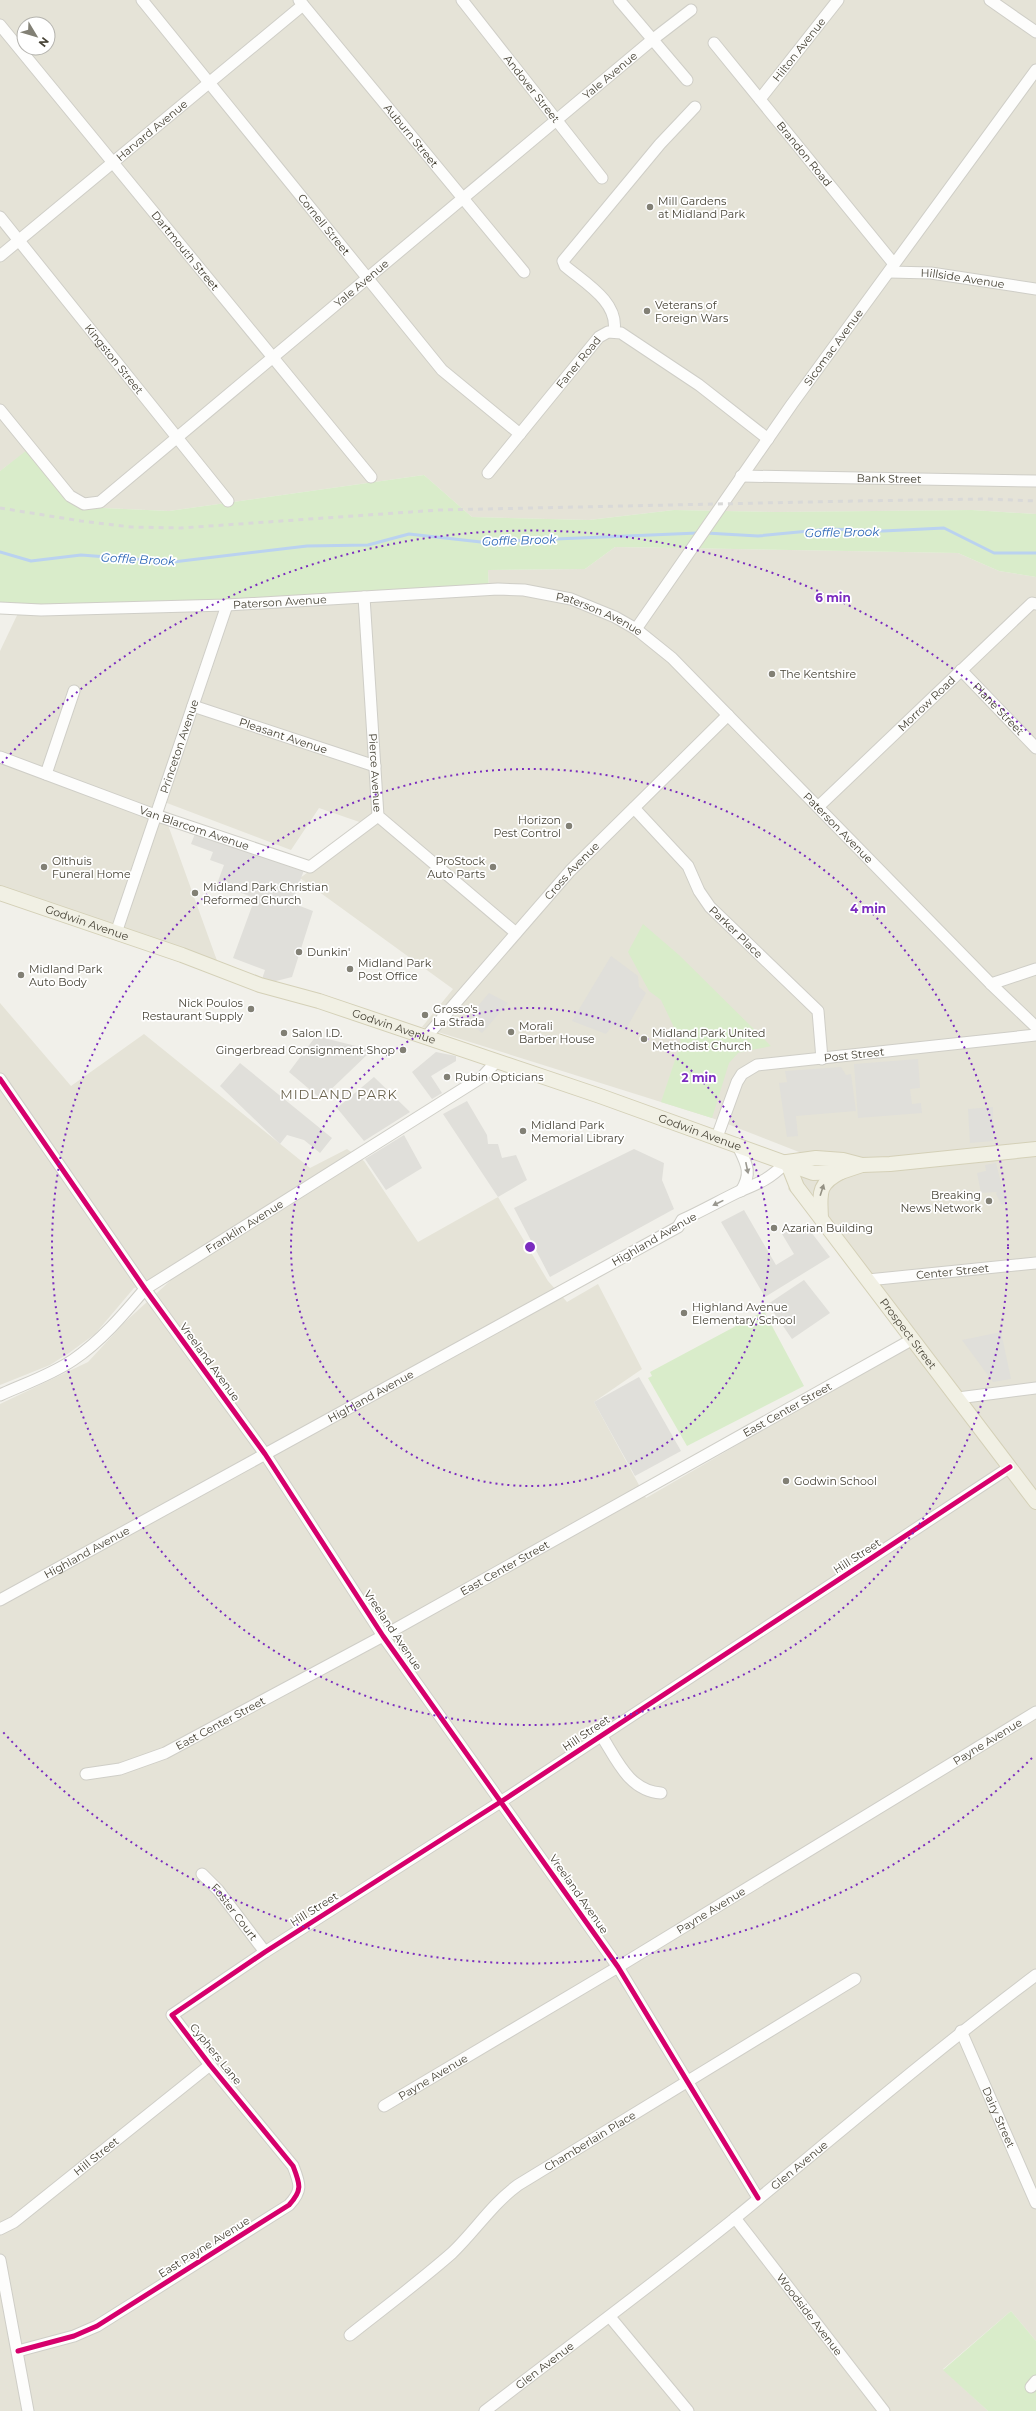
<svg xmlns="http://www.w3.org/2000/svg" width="1036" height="2411" viewBox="0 0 1036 2411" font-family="Montserrat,sans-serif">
	<rect width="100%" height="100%" fill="#f1f0ea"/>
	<g fill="#e5e3d7" fill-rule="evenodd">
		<path d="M0 0H1036V514L972 510 776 512 674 510 589 520 472 517 424 475 169 511 81 507 31 448 0 471ZM24 24H48V48H24Z"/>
		<path d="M615 547 958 553 999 571 1036 577V2341L1011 2311 943 2369 988 2411H0V1404L88 1362 125 1322 170 1281 134 1288 95 1334 69 1353 50 1365 0 1385V1003L71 1086 144 1034 310 1168 347 1149 364 1161 418 1242 498 1197 548 1281 567 1302 598 1284 642 1369 594 1402 646 1498 915 1342 788 1189 799 1152 712 1118 422 1027 453 989 300 878 371 826 319 808 291 850 159 800 220 969 0 890V651L21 607 489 591 488 570 585 569Z"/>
	</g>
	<g fill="#d9ecca">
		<path d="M31 447 81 507 169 511 424 475 472 517 589 520 674 510 776 512 972 510 1036 514V577L999 571 958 553 615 547 585 569 488 570 489 591 0 608V471Z"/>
		<path d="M643 924 679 955 771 1046 738 1053 729 1063 712 1118 661 1102 681 1042 661 1000 649 991 628 952Z"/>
		<path d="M764 1311 804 1386 687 1446 648 1378 652 1376 650 1372Z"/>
		<path d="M1011 2311 1036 2341V2411H988L943 2370Z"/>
	</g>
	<g fill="#e0dfda">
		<path d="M196 831 304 870 292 903 313 911 292 977 260 985 265 970 233 958 255 898 217 884 224 865 210 860 213 852 191 844Z"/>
		<path d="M611 956 638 976 639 987 646 993 625 1031 613 1025 606 1034 572 1021Z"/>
		<path d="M489 993 508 1003 482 1033 466 1020Z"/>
		<path d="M316 1036 372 1050 321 1099 289 1072Z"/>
		<path d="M436 1052 456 1056V1061L431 1076 442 1093 432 1099 412 1072Z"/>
		<path d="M918 1059 920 1088 910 1089 912 1104 921 1103 922 1113 858 1118 854 1064Z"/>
		<path d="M240 1063 332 1138 320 1153 304 1140 287 1135 280 1144 220 1086Z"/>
		<path d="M841 1067 846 1075 851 1074 856 1111 796 1116 798 1136 787 1137 779 1083 787 1082 785 1071Z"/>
		<path d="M374 1077 410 1112 364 1141 337 1108Z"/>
		<path d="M467 1101 487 1135 488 1144H498L502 1158 516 1155 527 1180 498 1197 443 1114Z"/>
		<path d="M993 1107V1141L970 1143 968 1109Z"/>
		<path d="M404 1135 422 1168 386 1190 365 1159Z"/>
		<path d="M634 1149 664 1163 662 1180 674 1209 550 1277 514 1208Z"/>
		<path d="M996 1163 1006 1203 1002 1205 996 1194 997 1192 981 1193 977 1173 986 1171 985 1165Z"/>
		<path d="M744 1210 776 1265 794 1254 782 1234 805 1224 830 1257 765 1297 721 1222Z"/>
		<path d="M804 1280 830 1313 792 1339 768 1304Z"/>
		<path d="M1001 1332 1011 1379 993 1382 962 1340Z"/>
		<path d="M639 1377 681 1451 635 1476 594 1402Z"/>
	</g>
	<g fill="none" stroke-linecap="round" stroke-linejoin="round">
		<g stroke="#bad2f0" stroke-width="3">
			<path d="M706 533 758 536 830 529 883 531 944 528 994 553H1036"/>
			<path d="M0 552 31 561 81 555 173 562 307 546 368 545 409 534 481 542 698 533"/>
		</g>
		<defs>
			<g id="minor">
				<path id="s1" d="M142 0 442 370 520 434"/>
				<path id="s2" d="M299 0 524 272"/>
				<path id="s3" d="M462 0 602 178"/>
				<path d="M619 0 687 80"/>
				<path d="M990 0 1036 32"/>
				<path id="s4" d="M0 25 371 477"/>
				<path id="s5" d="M714 43 894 264"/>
				<path id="s6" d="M760 99 838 0"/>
				<path id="s7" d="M0 217 228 501"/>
				<path id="s8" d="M0 256 303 5"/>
				<path id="s9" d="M889 272 931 273 1036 289"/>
				<path d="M614 331C619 302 585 283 565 266L563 261 660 144 695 107"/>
				<path id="s10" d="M0 410 70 496 84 504 100 502 652 40 691 10"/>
				<path id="s11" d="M488 473 599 337 608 332 621 333 699 385 768 439"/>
				<path id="s12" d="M741 476 1036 481"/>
				<path id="s13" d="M364 597 378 816 516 933"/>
				<path id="s14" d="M0 608 41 610 227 605 498 589 524 590 571 599 615 617 636 629 672 658 991 984 1036 1027"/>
				<path id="s15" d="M636 629 792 404 1036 70"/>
				<path id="s16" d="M961 670 1036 748"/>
				<path id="s17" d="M193 706 375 766"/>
				<path id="s18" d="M0 757 155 815 310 867 378 816"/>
				<path d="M46 774 74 691"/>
				<path id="s19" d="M818 807 1032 603 1036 604"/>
				<path id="s20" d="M634 808 688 866 699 891 710 907 818 1011 822 1059"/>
				<path id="s21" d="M116 933 227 605"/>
				<path d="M991 984 1036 969"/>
				<path id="s22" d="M426 1037 570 871 728 715"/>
				<path d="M0 1079 145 1289 265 1454 383 1636 618 1967 758 2198"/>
				<path id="s23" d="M717 1137 737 1082 742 1074 757 1065 1036 1035"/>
				<path d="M737 1144C746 1163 753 1172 741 1191"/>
				<path id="s24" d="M868 1280 1036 1263"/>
				<path id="s25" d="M0 1395C24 1384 51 1375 73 1360 101 1341 123 1315 145 1289L482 1077 496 1062"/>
				<path d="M958 1398 1036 1388"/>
				<path id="s26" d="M0 1600 598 1271 678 1227 682 1220C702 1211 721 1200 740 1191 762 1182 769 1179 787 1162"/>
				<path d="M601 1735C617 1760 629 1791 661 1793"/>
				<path id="s27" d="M86 1774 120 1769 165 1753 383 1636 913 1339"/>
				<path id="s28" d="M202 1874 218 1890 265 1952"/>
				<path id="s29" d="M961 2031 1036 2203"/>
				<path id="s30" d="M384 2106 618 1967 1036 1712"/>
				<path id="s31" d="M735 2218 884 2411"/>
				<path id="s32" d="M0 2229 14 2222 210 2065"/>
				<path d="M0 2260 28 2411"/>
				<path d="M610 2317 688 2411"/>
				<path id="s33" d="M350 2335C384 2308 419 2282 452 2253 475 2231 492 2204 518 2185L855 1979"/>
				<path d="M18 2351 74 2336 97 2326 289 2205C303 2190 300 2184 293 2166L210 2065 172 2015 265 1952 502 1801 1010 1467"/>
				<path d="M1031 2387 1036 2381"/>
				<path id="s34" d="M485 2411C568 2347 652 2285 734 2219 834 2137 932 2053 1036 1975"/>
			</g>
			<g id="major">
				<path id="s35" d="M0 893 182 955 260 985 319 1001 600 1096 813 1173 841 1172 862 1165"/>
				<path id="s36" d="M787 1162 797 1187 1036 1502"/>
				<path d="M787 1162 816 1158 843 1160 862 1165 890 1164 1036 1149"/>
				<path d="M821 1218C820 1194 817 1184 841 1172"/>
			</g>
		</defs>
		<use href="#minor" stroke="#cfcec7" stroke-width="13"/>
		<use href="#major" stroke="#d4d0b7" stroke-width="16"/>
		<use href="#minor" stroke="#fdfdfc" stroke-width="11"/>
		<use href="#major" stroke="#f1f0e4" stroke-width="14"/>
		<path stroke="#d9d9d8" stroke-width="3" stroke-dasharray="5 5" stroke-linecap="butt" d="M0 508 81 521 131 527 181 528 439 510 854 501 987 499 1036 501"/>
		<defs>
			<g id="cycleway">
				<path d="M0 1079 145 1289 265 1454 383 1636 618 1967 758 2198"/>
				<path d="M18 2351 74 2336 97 2326 289 2205C303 2190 300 2184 293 2166L210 2065 172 2015 265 1952 502 1801 1010 1467"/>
			</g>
		</defs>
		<use href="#cycleway" stroke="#fff" stroke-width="8"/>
		<use href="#cycleway" stroke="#d6006c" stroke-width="5"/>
	</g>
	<defs><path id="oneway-solid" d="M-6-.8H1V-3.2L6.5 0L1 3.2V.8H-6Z"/></defs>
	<g fill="#99978f">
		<use href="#oneway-solid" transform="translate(747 1168) rotate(78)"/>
		<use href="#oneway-solid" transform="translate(718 1203) rotate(154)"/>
	</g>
	<use fill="#949184" href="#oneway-solid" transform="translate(822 1190) rotate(-72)"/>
	<g fill="none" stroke="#7b2cbf" stroke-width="2" stroke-dasharray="2 4">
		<circle cx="530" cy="1247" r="239"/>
		<circle cx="530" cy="1247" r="478"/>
		<path d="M1032 1758A716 716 0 0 1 2 1731M2 763A716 716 0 0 1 1032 736"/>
	</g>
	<g fill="#828075" stroke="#fff" stroke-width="1.5">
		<circle cx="650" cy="207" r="4"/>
		<circle cx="647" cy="311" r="4"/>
		<circle cx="772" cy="674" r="4"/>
		<circle cx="569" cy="826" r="4"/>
		<circle cx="44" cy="867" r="4"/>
		<circle cx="493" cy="867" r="4"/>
		<circle cx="195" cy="893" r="4"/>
		<circle cx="299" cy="952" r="4"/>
		<circle cx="350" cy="969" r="4"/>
		<circle cx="21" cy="975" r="4"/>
		<circle cx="251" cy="1009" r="4"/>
		<circle cx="425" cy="1015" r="4"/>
		<circle cx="511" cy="1032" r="4"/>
		<circle cx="284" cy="1033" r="4"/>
		<circle cx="644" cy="1039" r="4"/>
		<circle cx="403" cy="1050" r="4"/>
		<circle cx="447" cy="1077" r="4"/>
		<circle cx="523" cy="1131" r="4"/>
		<circle cx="989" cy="1201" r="4"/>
		<circle cx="774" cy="1228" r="4"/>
		<circle cx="684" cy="1313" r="4"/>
		<circle cx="786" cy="1481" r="4"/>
	</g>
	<g text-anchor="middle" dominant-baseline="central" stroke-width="3.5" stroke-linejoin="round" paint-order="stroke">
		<g font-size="11" fill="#474336" stroke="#fff">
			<text stroke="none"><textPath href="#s6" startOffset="63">Hilton Avenue</textPath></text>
			<text stroke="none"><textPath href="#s10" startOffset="808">Yale Avenue</textPath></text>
			<text stroke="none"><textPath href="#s3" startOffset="113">Andover Street</textPath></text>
			<text stroke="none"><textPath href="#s8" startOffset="197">Harvard Avenue</textPath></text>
			<text stroke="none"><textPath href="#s2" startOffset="176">Auburn Street</textPath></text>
			<text stroke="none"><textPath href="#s5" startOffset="143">Brandon Road</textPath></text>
			<text stroke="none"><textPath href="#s1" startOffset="289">Cornell Street</textPath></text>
			<text stroke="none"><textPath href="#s4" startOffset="292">Dartmouth Street</textPath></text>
			<text stroke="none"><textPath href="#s9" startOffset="74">Hillside Avenue</textPath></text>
			<text stroke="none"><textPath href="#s10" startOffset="484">Yale Avenue</textPath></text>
			<text stroke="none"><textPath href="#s15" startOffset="344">Sicomac Avenue</textPath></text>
			<text stroke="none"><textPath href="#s7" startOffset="182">Kingston Street</textPath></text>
			<text stroke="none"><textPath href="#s11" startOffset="143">Faner Road</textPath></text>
			<text stroke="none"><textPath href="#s12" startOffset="148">Bank Street</textPath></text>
			<text stroke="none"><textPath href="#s14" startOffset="280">Paterson Avenue</textPath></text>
			<text stroke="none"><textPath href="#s14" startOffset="604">Paterson Avenue</textPath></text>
			<text stroke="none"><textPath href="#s19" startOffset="150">Morrow Road</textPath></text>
			<text stroke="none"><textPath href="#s16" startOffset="54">Plane Street</textPath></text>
			<text stroke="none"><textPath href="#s17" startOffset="95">Pleasant Avenue</textPath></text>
			<text stroke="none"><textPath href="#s21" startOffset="197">Princeton Avenue</textPath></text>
			<text stroke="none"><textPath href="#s13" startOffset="176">Pierce Avenue</textPath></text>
			<text stroke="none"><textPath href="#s18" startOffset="207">Van Blarcom Avenue</textPath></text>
			<text stroke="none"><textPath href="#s14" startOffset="928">Paterson Avenue</textPath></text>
			<text stroke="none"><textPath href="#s22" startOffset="221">Cross Avenue</textPath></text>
			<text stroke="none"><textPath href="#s35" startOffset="92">Godwin Avenue</textPath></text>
			<text stroke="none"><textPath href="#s20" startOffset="162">Parker Place</textPath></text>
			<text stroke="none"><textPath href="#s35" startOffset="416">Godwin Avenue</textPath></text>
			<text stroke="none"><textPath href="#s23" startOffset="183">Post Street</textPath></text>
			<text stroke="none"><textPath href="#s35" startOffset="740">Godwin Avenue</textPath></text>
			<text stroke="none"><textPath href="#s25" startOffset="300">Franklin Avenue</textPath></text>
			<text transform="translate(654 1239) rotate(-30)">Highland Avenue</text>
			<text stroke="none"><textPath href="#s24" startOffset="85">Center Street</textPath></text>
			<text stroke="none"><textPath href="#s36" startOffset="211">Prospect Street</textPath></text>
			<text transform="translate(210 1362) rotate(54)">Vreeland Avenue</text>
			<text stroke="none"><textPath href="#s26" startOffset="423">Highland Avenue</textPath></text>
			<text stroke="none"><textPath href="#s27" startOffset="793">East Center Street</textPath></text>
			<text stroke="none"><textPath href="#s26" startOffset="99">Highland Avenue</textPath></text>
			<text transform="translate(857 1556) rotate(-33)">Hill Street</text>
			<text stroke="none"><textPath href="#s27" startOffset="469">East Center Street</textPath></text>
			<text transform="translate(393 1630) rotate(56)">Vreeland Avenue</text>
			<text stroke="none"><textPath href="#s27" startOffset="145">East Center Street</textPath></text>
			<text transform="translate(586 1733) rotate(-34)">Hill Street</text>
			<text stroke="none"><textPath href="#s30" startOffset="705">Payne Avenue</textPath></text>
			<text transform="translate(579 1894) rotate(55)">Vreeland Avenue</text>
			<text transform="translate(314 1909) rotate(-32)">Hill Street</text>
			<text stroke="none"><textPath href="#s30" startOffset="381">Payne Avenue</textPath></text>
			<text stroke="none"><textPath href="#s28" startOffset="50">Foster Court</textPath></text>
			<text transform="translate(216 2054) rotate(51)">Cyphers Lane</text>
			<text stroke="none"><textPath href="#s30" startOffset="57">Payne Avenue</textPath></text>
			<text stroke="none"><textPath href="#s29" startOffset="94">Dairy Street</textPath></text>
			<text stroke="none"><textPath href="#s33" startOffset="310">Chamberlain Place</textPath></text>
			<text stroke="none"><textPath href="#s32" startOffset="121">Hill Street</textPath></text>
			<text stroke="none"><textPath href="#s34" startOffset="399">Glen Avenue</textPath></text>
			<text transform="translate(204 2247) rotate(-32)">East Payne Avenue</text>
			<text stroke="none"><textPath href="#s31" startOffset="122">Woodside Avenue</textPath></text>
			<text stroke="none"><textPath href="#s34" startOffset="75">Glen Avenue</textPath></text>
		</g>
		<g font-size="11" fill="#474336" stroke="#fff" text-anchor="start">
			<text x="658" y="201">Mill Gardens<tspan x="658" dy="13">at Midland Park</tspan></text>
			<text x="655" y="305">Veterans of<tspan x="655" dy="13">Foreign Wars</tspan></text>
			<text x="780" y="674">The Kentshire</text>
			<text x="561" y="820" text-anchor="end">Horizon<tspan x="561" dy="13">Pest Control</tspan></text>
			<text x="52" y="861">Olthuis<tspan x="52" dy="13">Funeral Home</tspan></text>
			<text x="485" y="861" text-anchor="end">ProStock<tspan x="485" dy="13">Auto Parts</tspan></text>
			<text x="203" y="887">Midland Park Christian<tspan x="203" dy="13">Reformed Church</tspan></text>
			<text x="307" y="952">Dunkin'</text>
			<text x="358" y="963">Midland Park<tspan x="358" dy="13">Post Office</tspan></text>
			<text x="29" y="969">Midland Park<tspan x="29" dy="13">Auto Body</tspan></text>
			<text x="243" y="1003" text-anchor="end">Nick Poulos<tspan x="243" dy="13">Restaurant Supply</tspan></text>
			<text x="433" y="1009">Grosso's<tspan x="433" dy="13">La Strada</tspan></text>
			<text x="519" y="1026">Morali<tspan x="519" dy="13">Barber House</tspan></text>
			<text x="292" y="1033">Salon I.D.</text>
			<text x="652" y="1033">Midland Park United<tspan x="652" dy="13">Methodist Church</tspan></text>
			<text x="395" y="1050" text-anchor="end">Gingerbread Consignment Shop</text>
			<text x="455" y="1077">Rubin Opticians</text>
			<text x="531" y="1125">Midland Park<tspan x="531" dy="13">Memorial Library</tspan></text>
			<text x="981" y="1195" text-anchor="end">Breaking<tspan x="981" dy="13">News Network</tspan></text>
			<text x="782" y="1228">Azarian Building</text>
			<text x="692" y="1307">Highland Avenue<tspan x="692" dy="13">Elementary School</tspan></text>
			<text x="794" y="1481">Godwin School</text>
		</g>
		<g font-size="12" font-style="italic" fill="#2b66b7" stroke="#fff">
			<text transform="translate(842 532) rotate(-1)">Goffle Brook</text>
			<text transform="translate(519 540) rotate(-2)">Goffle Brook</text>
			<text transform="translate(138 559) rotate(3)">Goffle Brook</text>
		</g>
		<g font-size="13" letter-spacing="1" fill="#6b634d" stroke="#fff">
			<text x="339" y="1094">MIDLAND PARK</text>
		</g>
	</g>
	<circle cx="530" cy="1247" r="6" fill="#7b2cbf" stroke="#fff" stroke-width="2"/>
	<g font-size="12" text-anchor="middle" font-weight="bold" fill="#7b2cbf" stroke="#fff" stroke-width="3.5" stroke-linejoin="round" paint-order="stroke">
		<text x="833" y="602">6 min</text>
		<text x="868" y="913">4 min</text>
		<text x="699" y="1082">2 min</text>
	</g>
	<g transform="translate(36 36) rotate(128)"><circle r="19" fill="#ffffff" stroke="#b5b4af"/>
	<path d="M0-3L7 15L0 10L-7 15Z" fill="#828075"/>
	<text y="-6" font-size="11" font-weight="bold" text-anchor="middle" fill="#474336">N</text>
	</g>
</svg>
